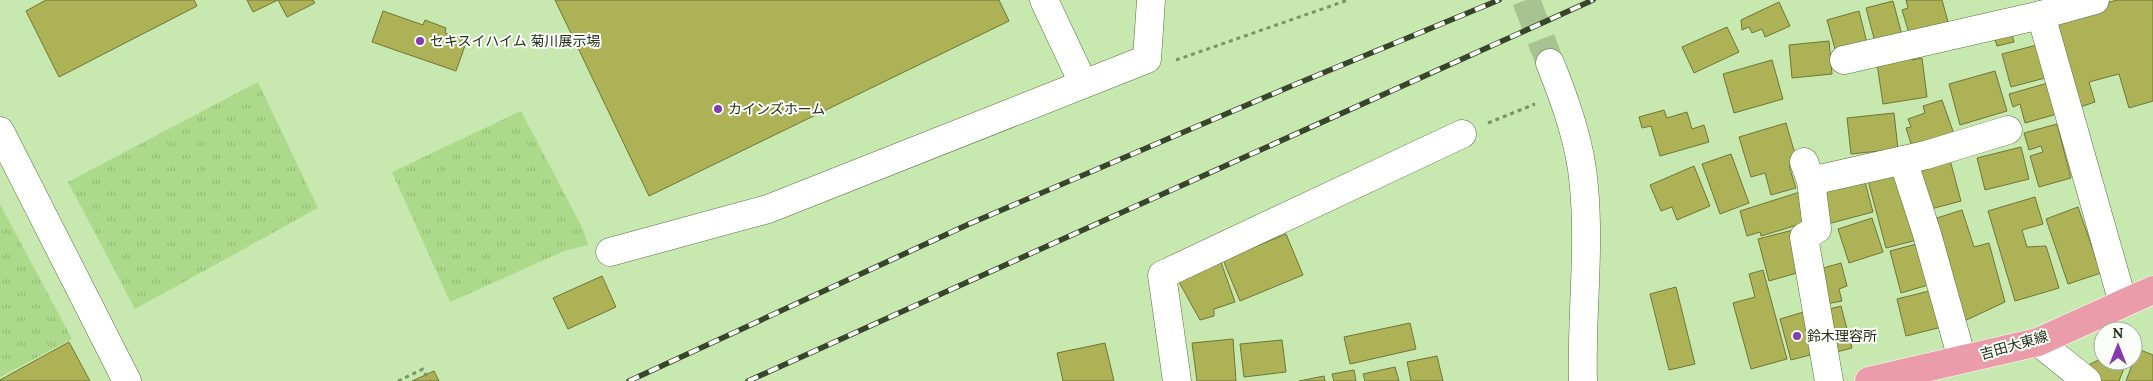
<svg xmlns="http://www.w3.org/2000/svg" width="2153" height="381" viewBox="0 0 2153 381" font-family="Lora,'Noto Sans JP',serif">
	<defs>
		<pattern id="grass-tufts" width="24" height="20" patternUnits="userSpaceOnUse" patternTransform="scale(1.25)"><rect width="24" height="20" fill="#adda8a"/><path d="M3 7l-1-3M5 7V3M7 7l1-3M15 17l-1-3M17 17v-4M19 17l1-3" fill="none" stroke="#95bc76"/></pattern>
	</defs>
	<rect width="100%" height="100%" fill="#c7e8ae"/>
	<g fill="url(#grass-tufts)">
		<path d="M258 82 318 208 135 309 68 182Z"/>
		<path d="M521 111 583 229 588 245 564 251 450 302 392 172Z"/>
		<path d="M0 204 72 339 0 377Z"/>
	</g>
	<g fill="#acb255" stroke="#717537">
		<path d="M46 0H194L197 6 59 77 26 11Z"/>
		<path d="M247 0H313L315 3 287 17 278 0 253 12Z"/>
		<path d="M555 0H999L1009 21 649 196Z"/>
		<path d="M1906 0H1942L1948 22 1909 33 1902 10 1908 8Z"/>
		<path d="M2117 0H2153V101L2129 108 2119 74 2089 82 2095 102 2080 107 2053 19Z"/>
		<path d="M1893 1 1902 35 1875 42 1866 8Z"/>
		<path d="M1779 2 1790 26 1765 37 1762 29 1752 33 1749 27 1742 30 1741 20Z"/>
		<path d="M383 11 423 25 425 20 446 28 445 33 467 40 456 71 372 42Z"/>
		<path d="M1859 11 1868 47 1837 56 1827 20Z"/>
		<path d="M2010 26 2014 42 1997 46 1992 30Z"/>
		<path d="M1727 27 1739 52 1694 73 1682 47Z"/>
		<path d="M1829 41 1832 74 1792 78 1789 45Z"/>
		<path d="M2037 45 2045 78 2011 87 2002 54Z"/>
		<path d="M1911 52 1912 60 1922 58 1927 97 1883 104 1876 57Z"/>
		<path d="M1772 60 1783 99 1734 113 1723 74Z"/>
		<path d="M1995 71 2007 111 1960 125 1949 84Z"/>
		<path d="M2048 83 2057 114 2025 123 2020 104 2013 107 2009 94Z"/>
		<path d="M1942 100 1955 137 1913 150 1906 128 1911 127 1908 119 1925 113 1923 106Z"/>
		<path d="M1664 110 1667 118 1687 112 1692 129 1704 125 1709 142 1660 156 1651 126 1642 128 1639 117Z"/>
		<path d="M1894 113 1898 149 1851 154 1847 118Z"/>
		<path d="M1786 123 1798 164 1789 166 1796 188 1771 195 1765 173 1751 177 1739 137Z"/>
		<path d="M2057 124 2071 178 2039 187 2030 156 2043 152 2041 146 2029 150 2024 133Z"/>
		<path d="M2021 147 2029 179 1985 190 1977 158Z"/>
		<path d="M1731 154 1749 203 1720 214 1702 164Z"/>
		<path d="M1950 160 1961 201 1927 210 1916 169Z"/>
		<path d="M1694 166 1710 206 1677 220 1672 207 1661 211 1650 185Z"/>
		<path d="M1902 168 1921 239 1886 248 1867 177Z"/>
		<path d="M1864 178 1873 212 1824 225 1815 190Z"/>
		<path d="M1803 191 1811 221 1761 236 1760 232 1747 236 1740 211Z"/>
		<path d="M2035 197 2043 224 2022 230 2027 247 2046 246 2059 288 2015 301 1988 211Z"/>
		<path d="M2078 207 2101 273 2068 284 2046 219Z"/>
		<path d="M1962 210 1974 247 1989 243 2005 302 1960 323 1937 218Z"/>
		<path d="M1872 218 1883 252 1849 263 1838 229Z"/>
		<path d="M1793 230 1804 271 1769 281 1758 239Z"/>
		<path d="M1286 234 1303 275 1240 301 1223 260Z"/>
		<path d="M1924 242 1935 283 1901 293 1890 251Z"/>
		<path d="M1221 262 1235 302 1214 309V316L1200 320 1179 282Z"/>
		<path d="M1841 263 1847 286 1839 289 1842 301 1821 305 1813 271Z"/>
		<path d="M1763 270 1787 359 1751 369 1733 303 1755 297 1749 274Z"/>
		<path d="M602 276 616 307 568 329 553 298Z"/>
		<path d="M1676 287 1695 364 1669 370 1650 294Z"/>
		<path d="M1937 289 1946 326 1906 336 1897 299Z"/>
		<path d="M1841 306 1852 348 1829 354 1818 312Z"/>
		<path d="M1807 311 1818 353 1791 360 1780 319Z"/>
		<path d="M1410 323 1416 349 1350 364 1344 337Z"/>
		<path d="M1233 339 1236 381H1197L1192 343Z"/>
		<path d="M1282 340 1286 372 1244 377 1240 344Z"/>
		<path d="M69 342 90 381H0V380Z"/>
		<path d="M1105 343 1114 381H1063L1057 353Z"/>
		<path d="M2138 349 2153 355V381H2126Z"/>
		<path d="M1437 356 1443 381H1411L1407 362Z"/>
		<path d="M2103 358V361H2127L2119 381H2101L2084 367Z"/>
		<path d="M1395 367 1399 381H1365L1363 374Z"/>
		<path d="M1354 370 1356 381H1334L1332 374Z"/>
		<path d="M434 371 439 381H412Z"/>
		<path d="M1324 376 1325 381H1299Z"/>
	</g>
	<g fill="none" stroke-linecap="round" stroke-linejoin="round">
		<path stroke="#a7c391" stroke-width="28" stroke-dasharray="28 14" stroke-linecap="butt" d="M1526 0 1550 63"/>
		<defs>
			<g id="minor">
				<path d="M1044 0 1083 83"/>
				<path d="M2041 15 2123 303"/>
				<path d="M1844 60 2041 15 2095 0"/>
				<path d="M1550 63C1566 103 1581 145 1584 187 1590 252 1581 317 1583 381"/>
				<path d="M0 131 127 381"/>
				<path d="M1903 160 1927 234 1962 359"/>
				<path d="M1804 162 1811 181 1817 229 1804 237 1829 381"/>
				<path d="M1811 181 1926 155 2008 130"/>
				<path d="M610 252 768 209 1147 59 1151 0"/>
				<path d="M2038 342 2087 381"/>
				<path d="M1177 381 1162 275 1462 134"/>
			</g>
			<path id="major" d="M1869 381 2038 342 2153 290"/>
		</defs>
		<use href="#minor" stroke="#55723e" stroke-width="29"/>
		<use href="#major" stroke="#fff" stroke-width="29"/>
		<g stroke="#7c936a" stroke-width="3" stroke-dasharray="4 4" stroke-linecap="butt">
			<path d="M1176 60 1348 0"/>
			<path d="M1488 123 1535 104"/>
			<path d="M398 381 423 369 429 381"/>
		</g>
		<use href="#minor" stroke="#fff" stroke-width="28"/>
		<use href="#major" stroke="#eb9caa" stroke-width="28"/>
		<defs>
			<g id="rail">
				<path d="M629 381 969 224 1289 87 1499 0"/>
				<path d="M748 381 1593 0"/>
			</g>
		</defs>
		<use href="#rail" stroke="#37452b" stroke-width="5.5"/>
		<use href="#rail" stroke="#fbfef8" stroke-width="4" stroke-dasharray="11" stroke-linecap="butt"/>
	</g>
	<g fill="#863bad" stroke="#fbfef8" stroke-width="2">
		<circle cx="420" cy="41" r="5"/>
		<circle cx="718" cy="109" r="5"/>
		<circle cx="1797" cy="336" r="5"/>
	</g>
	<g text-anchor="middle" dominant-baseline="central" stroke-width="4" stroke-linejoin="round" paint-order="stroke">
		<g font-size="14" fill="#25311b" stroke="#fbfef8" text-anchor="start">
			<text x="430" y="41">セキスイハイム 菊川展示場</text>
			<text x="728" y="109">カインズホーム</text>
			<text x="1807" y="336">鈴木理容所</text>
		</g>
		<g font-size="14" fill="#25311b" stroke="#fbfef8">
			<text transform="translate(2014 345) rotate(-16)">吉田大東線</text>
		</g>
	</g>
	<g transform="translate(2118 346)"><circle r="24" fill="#fbfef8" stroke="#a5aca0"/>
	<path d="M0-4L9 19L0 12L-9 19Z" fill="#863bad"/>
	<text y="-8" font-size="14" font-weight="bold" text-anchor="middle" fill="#25311b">N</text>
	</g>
</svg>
